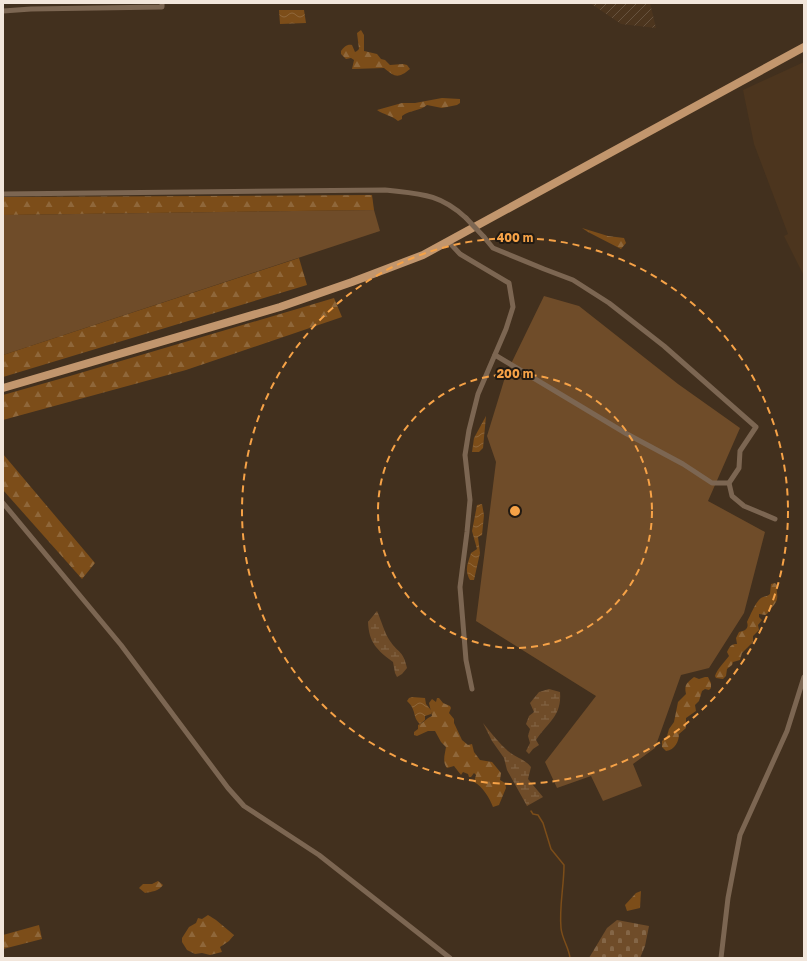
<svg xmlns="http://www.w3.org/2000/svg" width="807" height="961" viewBox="0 0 807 961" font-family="'Golos Text',sans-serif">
	<defs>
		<pattern id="industrial-furrows" width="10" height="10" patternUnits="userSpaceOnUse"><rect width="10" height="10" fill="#4c351e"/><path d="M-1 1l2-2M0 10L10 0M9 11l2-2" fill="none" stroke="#66523e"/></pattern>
		<pattern id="forest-firs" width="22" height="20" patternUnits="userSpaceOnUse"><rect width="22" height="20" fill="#7c4d19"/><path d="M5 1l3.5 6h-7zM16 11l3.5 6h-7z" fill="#8f673a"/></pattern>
		<pattern id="wetland-marsh" width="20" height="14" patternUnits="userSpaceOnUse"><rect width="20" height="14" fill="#6f4c29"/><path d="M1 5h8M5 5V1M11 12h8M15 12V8" fill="none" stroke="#846647"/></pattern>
		<pattern id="cemetery-stones" width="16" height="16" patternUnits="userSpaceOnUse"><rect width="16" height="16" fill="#6f4c29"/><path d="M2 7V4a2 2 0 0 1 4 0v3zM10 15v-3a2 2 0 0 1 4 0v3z" fill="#846647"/></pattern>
		<pattern id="water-waves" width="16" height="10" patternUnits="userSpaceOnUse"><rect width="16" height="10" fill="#7c4d19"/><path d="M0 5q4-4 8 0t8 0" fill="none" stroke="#8f673a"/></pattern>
	</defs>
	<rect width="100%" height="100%" fill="#42301e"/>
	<path fill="#4c351e" d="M804 62V276L784 236 788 234 754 144 743 90Z"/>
	<path fill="url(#industrial-furrows)" d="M590 3H650L656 28 621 24Z"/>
	<g fill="#6f4c29">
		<path d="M374 210 380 231 3 355V215Z"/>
		<path d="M544 296 579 306 678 384 740 428 708 501 765 532 744 613 709 668 681 675 655 748 633 764 642 786 603 801 591 776 557 788 545 762 596 696 476 621 496 462 487 436 506 374Z"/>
	</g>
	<g fill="url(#forest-firs)">
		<path d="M361 30 364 35V51L377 54 381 59 385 60 390 65 403 64 407 65 410 69C398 79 395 77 384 68L352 69 354 60 351 58 346 59 341 54V51C344 47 347 44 352 45L355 52 357 51 359 49 357 33Z"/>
		<path d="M442 98 460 99V103L457 105 442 108 427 105C420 111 410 110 402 116V119L398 121C391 115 384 115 377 110L402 103H415Z"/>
		<path d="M372 195 374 210 3 215V197Z"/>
		<path d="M582 228 608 236 624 238 626 243 621 249 588 232Z"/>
		<path d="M299 258 307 285 3 377V355Z"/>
		<path d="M334 298 342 317 186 370 3 420V395L70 376Z"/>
		<path d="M3 454 95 563 82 579 3 490Z"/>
		<path d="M775 583 777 585C776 590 778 595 777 599 776 604 770 609 767 614L765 615 759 614V617L762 620 758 625 759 630 753 636V642L742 653 740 660 733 662 732 665 727 669 726 676 723 679 716 678 715 676C717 669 724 663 729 656L727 652C730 646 731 644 737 644L736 638 739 632C746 631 749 628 747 622 750 616 756 601 761 598 764 596 767 597 770 594L771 584Z"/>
		<path d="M694 677 699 679 705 677H708L711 683V688L709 690 705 689 702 691 699 701 695 705 696 711 686 718V728L679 734C679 741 675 750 666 751L662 747V741L667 736 669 729 674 722 678 702 686 694C684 684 687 683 694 677Z"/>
		<path d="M437 698H439L443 703 450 706 451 708 449 713 454 719V723L462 740 468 745 472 744 474 752 480 760 492 762 501 773 500 780 505 783 506 788 499 805 493 807C489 797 483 787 474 782L476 775 474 773 471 777H469L468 774 463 772 461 775 454 766 447 768C442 762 445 754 446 747L441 742 435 731H428L417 736 414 735V732L418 729V725C424 723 426 718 432 716L429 703 432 699 436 702Z"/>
		<path d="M158 881 163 885C159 891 151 892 145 893L139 888 143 884H152Z"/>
		<path d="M641 891 640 908 627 911 625 905 636 893Z"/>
		<path d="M208 915 216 920 234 935 229 941 220 947 222 952 210 955 202 953 195 954 187 950 182 942V938L189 927 196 923 198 918 202 919Z"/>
		<path d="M39 925 42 939 3 949V935Z"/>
	</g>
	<g fill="url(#wetland-marsh)">
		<path d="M377 611C381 620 385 634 390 641 399 654 403 650 407 668L402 674 397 677 395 673 393 662C377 650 369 643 368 622Z"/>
		<path d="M549 689 560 692C562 716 548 722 536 740L539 745 533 749 529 754 526 751 530 743 528 736 530 729 526 724 529 716 534 712 530 703 539 692Z"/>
		<path d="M483 723C491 733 499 743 508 751 516 758 525 759 531 767L528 779 543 797 527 806 507 770 504 758 492 741Z"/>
	</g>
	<path fill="url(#cemetery-stones)" d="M617 920 649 926 645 946 640 958H589L607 928Z"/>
	<g fill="url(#water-waves)">
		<path d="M279 10H304L306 23 280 24Z"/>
		<path d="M486 416 483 448 479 452H472L474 438Z"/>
		<path d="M482 504 484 515 482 535 478 537 480 553 474 580H470C464 570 468 563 471 553L477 549 472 531 477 505Z"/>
		<path d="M412 697 425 698 426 704 431 710V714L425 716V720L420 724C412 717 417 710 407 701L409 698Z"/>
	</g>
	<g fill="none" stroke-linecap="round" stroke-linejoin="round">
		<path stroke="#7c4d19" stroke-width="1.5" d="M531 811 533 814 538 815 543 823 551 849 564 865C564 886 559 907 561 928 562 939 569 948 570 958"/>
		<g stroke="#7c6652" stroke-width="5">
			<path d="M3 11 31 9 162 7V3"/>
			<path d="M3 194 385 190C419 194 439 193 466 218"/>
			<path d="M484 237 493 248 544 269 573 280 609 303 664 346 756 427 740 451 739 468 729 483 732 496 744 506 775 519"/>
			<path d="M448 241 460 254 509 283 513 307 506 329 478 394 469 430 465 455 470 500 467 532 460 587 466 660 472 689"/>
			<path d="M495 355 627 434 683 464 712 483H729"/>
			<path d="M3 503 121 645 228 788 244 806 319 855 450 958"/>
			<path d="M721 958 728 898 740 835 787 731 804 677"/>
		</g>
		<path stroke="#c2966d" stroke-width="8" d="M3 388 280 307 352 282 423 255 804 47"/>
		<path stroke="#7c6652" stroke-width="5" d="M466 218 484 237"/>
	</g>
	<g fill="none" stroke="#f6a247" stroke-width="2" stroke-dasharray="7 5">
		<circle cx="515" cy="511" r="137"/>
		<circle cx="515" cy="511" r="273"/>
	</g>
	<circle cx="515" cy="511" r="6" fill="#f6a247" stroke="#221a12" stroke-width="2"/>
	<g font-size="12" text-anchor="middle" font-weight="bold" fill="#f6a247" stroke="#221a12" stroke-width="4" stroke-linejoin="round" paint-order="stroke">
		<text x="515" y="242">400 m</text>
		<text x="515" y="378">200 m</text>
	</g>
	<rect width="807" height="961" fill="none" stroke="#f2e6db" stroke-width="8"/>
</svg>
